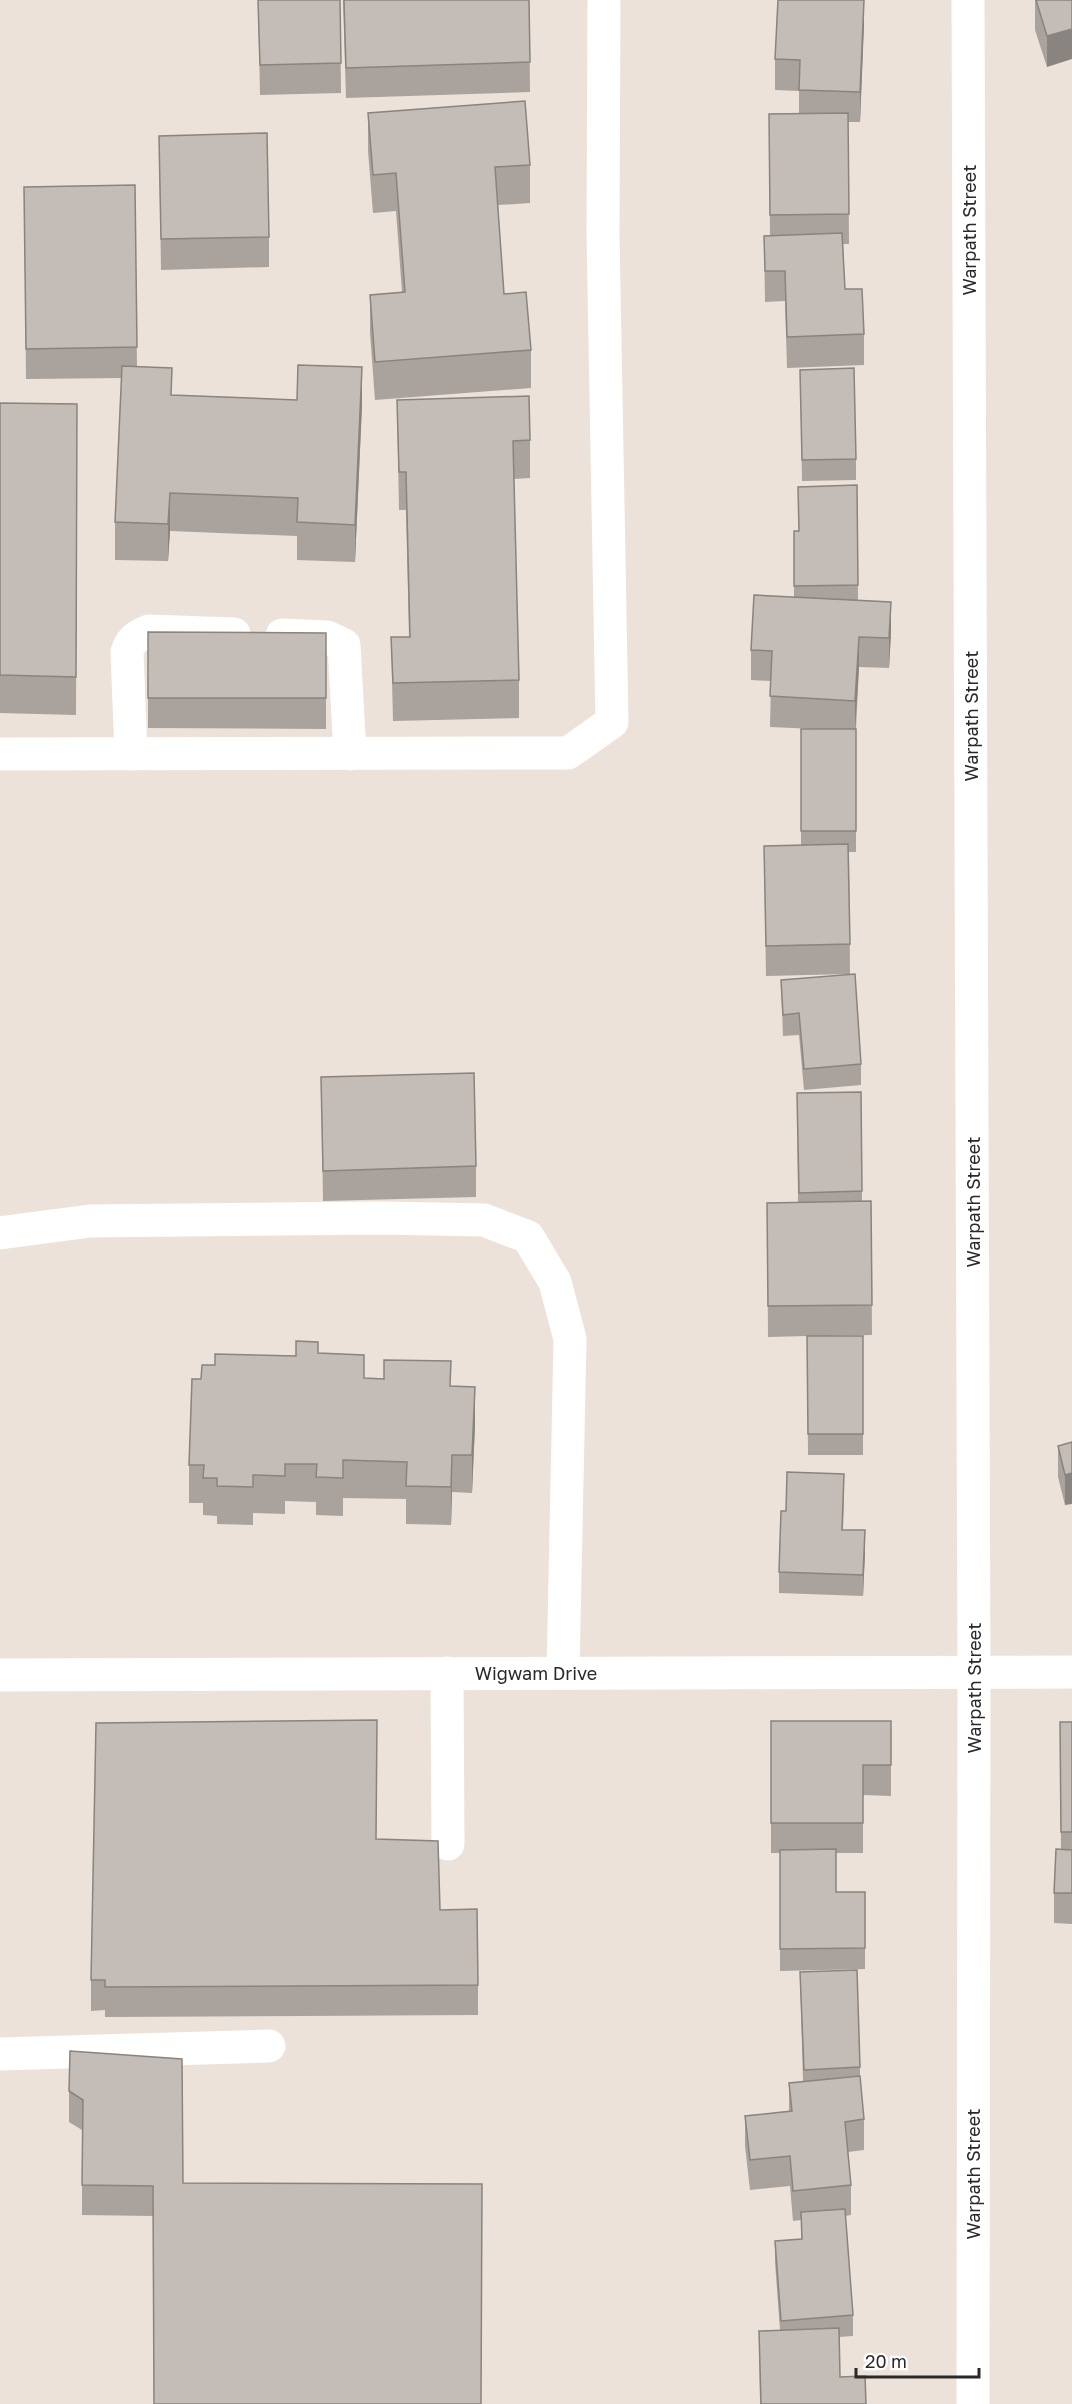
<svg xmlns="http://www.w3.org/2000/svg" width="1072" height="2404" viewBox="0 0 1072 2404" font-family="'Golos Text',sans-serif">
	<rect width="100%" height="100%" fill="#ece2d9"/>
	<g fill="none" stroke-linecap="round" stroke-linejoin="round">
		<g stroke="#fff" stroke-width="33">
			<path d="M968 0 974 1672 973 2404"/>
			<path d="M282 635 327 637 344 645 350 754"/>
			<path d="M0 754 568 753 612 722 603 233 604 0"/>
			<path d="M131 754 127 652C131 639 137 636 149 631L234 634"/>
			<path d="M0 1233 90 1221 382 1218 484 1220 528 1237 555 1282 570 1339 563 1673"/>
			<path d="M447 1673 448 1844"/>
			<path d="M0 1675 1072 1672"/>
			<path d="M0 2054 269 2046"/>
		</g>
	</g>
	<g fill="#a9a29d">
		<path d="M258 0H340L341 93 260 95Z"/>
		<path d="M343 0H529L530 92 346 98Z"/>
		<path d="M1035 0H1072L1047 67 1035 30Z"/>
		<path d="M864 24 860 122H848L849 244H843L845 289 864 334V365L787 368 785 301 765 302 764 236H770L769 114 799 113V91L775 90V59Z"/>
		<path d="M368 113 530 165V203L498 205 504 294 531 350V388L375 400 370 333V295L402 292 396 211 373 213 368 151Z"/>
		<path d="M159 136 269 237V267L161 270Z"/>
		<path d="M135 185 137 367 172 395 362 405 355 562 297 560V536L170 531 168 561 115 560V522L122 378 26 379 24 187Z"/>
		<path d="M800 370 856 459V480L802 481Z"/>
		<path d="M397 400 530 440V478L514 479 519 680V718L393 721 391 637H409L406 510H399Z"/>
		<path d="M0 403 77 404 76 715 0 713Z"/>
		<path d="M857 485 858 600 891 632 889 668 859 667 856 729V852H849L850 974 766 976 764 846 801 845V729H815L770 727 771 681 751 680V650L794 597V531H799Z"/>
		<path d="M148 632 326 633V729L148 728Z"/>
		<path d="M781 980 861 1064V1085L804 1090 799 1035 783 1036Z"/>
		<path d="M321 1077 476 1166V1197L323 1201Z"/>
		<path d="M861 1092 862 1201H871L872 1335 825 1336H863V1455H808L807 1336 768 1337 767 1203 798 1202 797 1093Z"/>
		<path d="M318 1353 364 1378 451 1386 475 1425 472 1493 452 1492 451 1525 406 1524V1499L343 1498V1516L316 1515V1502L285 1501V1514L253 1513V1525L217 1524V1516L203 1515V1503H189V1465L201 1379 215 1365Z"/>
		<path d="M1072 1442 1065 1505 1058 1477V1446Z"/>
		<path d="M844 1495 843 1530 865 1552 863 1596 779 1593V1572L786 1511Z"/>
		<path d="M771 1721H891V1796L863 1795V1853H836V1892H865V1969L780 1971V1853H771Z"/>
		<path d="M1060 1722H1072V1924L1054 1923V1893L1061 1849Z"/>
		<path d="M376 1839 440 1910 478 1985V2015L105 2017V2010L91 2011V1980Z"/>
		<path d="M800 1972 860 2067V2080L864 2119V2150L848 2152 851 2185V2215L845 2216 853 2315V2336L839 2337 840 2377 866 2404H760L759 2331 780 2330 775 2262V2241L801 2239V2220L793 2221 790 2186 750 2190 745 2146V2116L789 2111V2083L803 2082Z"/>
		<path d="M182 2059 153 2216 82 2215V2130L69 2122V2091Z"/>
	</g>
	<g fill="#89847f">
		<path d="M864 0V24L860 122V92Z"/>
		<path d="M1072 29V59L1047 67V36Z"/>
		<path d="M362 367V405L355 562V525Z"/>
		<path d="M170 493V531L168 561V524Z"/>
		<path d="M891 602V632L889 668V638Z"/>
		<path d="M859 637V667L855 731V701Z"/>
		<path d="M475 1387V1425L472 1493V1455Z"/>
		<path d="M452 1455V1492L451 1525V1487Z"/>
		<path d="M1072 1473V1504L1065 1505V1475Z"/>
		<path d="M865 1530V1552L863 1596V1575Z"/>
	</g>
	<g fill="#c4bcb6" stroke="#89847f" stroke-width="1.5">
		<path d="M258 0H340L341 63 260 65Z"/>
		<path d="M344 0H529L530 62 346 68Z"/>
		<path d="M778 0H864L860 92 799 90 800 60 775 59Z"/>
		<path d="M1036 0H1072V29L1047 36Z"/>
		<path d="M525 101 530 165 495 167 504 294 526 292 531 350 375 362 370 295 405 292 396 173 373 175 368 113Z"/>
		<path d="M848 113 849 214 770 215 769 114Z"/>
		<path d="M267 133 269 237 161 239 159 136Z"/>
		<path d="M135 185 137 347 26 349 24 187Z"/>
		<path d="M842 233 845 289H862L864 334 787 337 785 271H765L764 236Z"/>
		<path d="M298 365 362 367 355 525 297 522 298 498 170 493 168 524 115 522 122 366 172 368 171 395 297 400Z"/>
		<path d="M854 368 856 459 802 460 800 370Z"/>
		<path d="M529 396 530 440 513 441 519 680 393 683 391 637H410L406 472H399L397 400Z"/>
		<path d="M0 403 77 404 76 677 0 675Z"/>
		<path d="M857 485 858 585 794 586V531H799L798 487Z"/>
		<path d="M754 595 891 602 889 638 859 637 855 701 770 696 772 651 751 650Z"/>
		<path d="M148 632 326 633V698H148Z"/>
		<rect x="801" y="729" width="55" height="102"/>
		<path d="M848 844 850 944 766 946 764 846Z"/>
		<path d="M855 974 861 1064 804 1069 799 1013 783 1015 781 980Z"/>
		<path d="M474 1073 476 1166 323 1171 321 1077Z"/>
		<path d="M861 1092 862 1191 799 1193 797 1093Z"/>
		<path d="M871 1201 872 1305 768 1306 767 1203Z"/>
		<path d="M807 1336H863V1434H808Z"/>
		<path d="M296 1341 318 1342V1353L364 1355V1378L384 1379V1360L451 1361 450 1386 475 1387 472 1455H452L451 1487 406 1486 407 1462 343 1460V1478L316 1477 317 1464H285V1476L253 1475V1487L217 1486V1478H203L204 1465H189L192 1379H201L202 1365H215V1354L296 1356Z"/>
		<path d="M1072 1442V1473L1065 1475 1058 1446Z"/>
		<path d="M787 1472 844 1474 842 1530H865L863 1575 779 1572 781 1511H786Z"/>
		<path d="M377 1720 376 1839 438 1841 440 1910 477 1909 478 1985 105 1987V1980H91L96 1723Z"/>
		<path d="M771 1721H891V1765H863V1823H771Z"/>
		<path d="M1060 1722H1072V1832H1061Z"/>
		<path d="M836 1849V1892H865V1948L780 1949V1850Z"/>
		<path d="M1056 1849 1072 1850V1893H1054Z"/>
		<path d="M857 1970 860 2067 804 2070 800 1972Z"/>
		<path d="M70 2051 182 2059 183 2183 482 2184 481 2404H154L153 2186 82 2185 83 2100 69 2091Z"/>
		<path d="M860 2076 864 2119 845 2122 851 2185 793 2191 790 2156 750 2160 745 2116 792 2111 789 2083Z"/>
		<path d="M845 2209 853 2315 781 2321 775 2241 802 2239 801 2212Z"/>
		<path d="M839 2328 840 2377 865 2376 866 2404H761L759 2331Z"/>
	</g>
	<g text-anchor="middle" dominant-baseline="central" stroke-width="6" stroke-linejoin="round" paint-order="stroke">
		<g font-size="18" fill="#292929" stroke="#fff">
			<text transform="translate(969 230) rotate(-90)">Warpath Street</text>
			<text transform="translate(971 716) rotate(-90)">Warpath Street</text>
			<text transform="translate(973 1202) rotate(-90)">Warpath Street</text>
			<text x="536" y="1673">Wigwam Drive</text>
			<text transform="translate(974 1688) rotate(-90)">Warpath Street</text>
			<text transform="translate(973 2174) rotate(-90)">Warpath Street</text>
		</g>
	</g>
	<path d="M856 2368v9h123v-9" fill="none" stroke="#292929" stroke-width="3"/>
	<text x="865" y="2368" font-size="18" fill="#292929" stroke="#ffffff" stroke-width="4.5" paint-order="stroke">20 m</text>
</svg>
